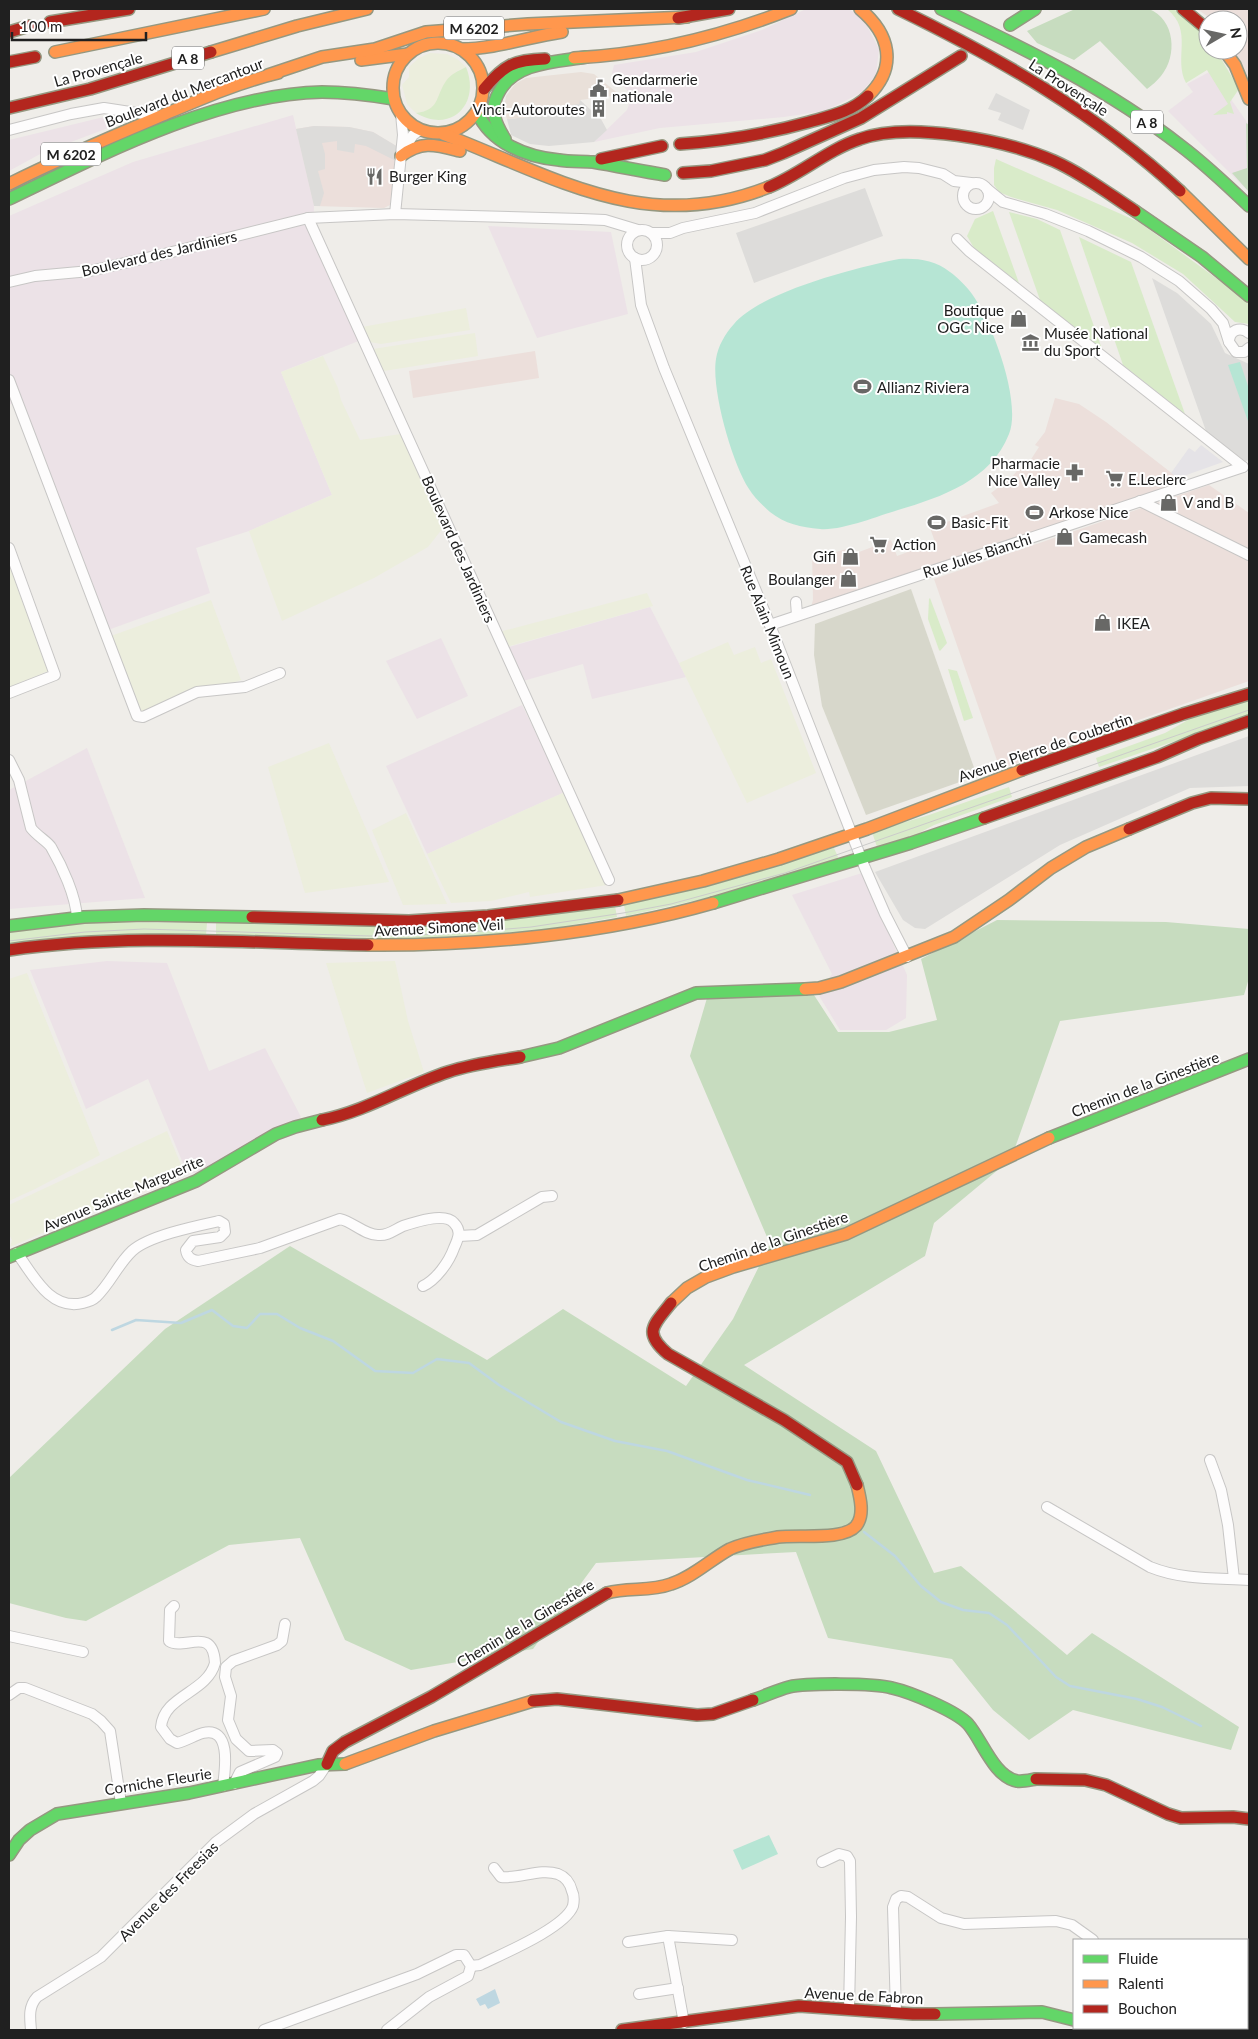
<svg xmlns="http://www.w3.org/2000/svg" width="1258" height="2039" viewBox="0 0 1258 2039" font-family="Lato,sans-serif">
	<rect width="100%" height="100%" fill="#efede9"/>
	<g fill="#ecdfdb">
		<path d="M1197 9H1249V82L1231 50H1238V20H1213Z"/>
		<path d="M314 126 349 127 373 132 398 147 390 205 384 208 314 206 296 129Z"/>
		<path d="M535 351 539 378 413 398 409 371Z"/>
		<path d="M1055 398 1079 404 1106 422 1187 485 810 610 813 600 812 552H836L847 549 851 555 891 540 897 556 935 542 930 528 999 503 991 493 1010 479 1022 465 1026 467 1039 447 1035 445 1045 432Z"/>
		<path d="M1209 485 1249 513V681L1000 769 934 579Z"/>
	</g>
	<g fill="#ece2e7">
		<path d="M806 9H849L864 20 879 49 876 75 861 93 825 111 784 117 660 128 594 142 627 110 632 96 612 73 614 65 696 52 762 30Z"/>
		<path d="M1211 71 1249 125V192L1168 111 1193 92 1187 84Z"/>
		<path d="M112 115 116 125 42 153 9 171V140Z"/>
		<path d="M293 115 314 206 313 234 361 340 281 372 332 495 249 531 196 548 210 593 108 630 20 400 9 405V216L133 162Z"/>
		<path d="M488 226 611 232 628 314 537 338Z"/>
		<path d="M650 607 686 677 592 699 583 664 523 681 509 647Z"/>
		<path d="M441 638 468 696 417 719 386 661Z"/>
		<path d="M522 705 565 792 427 854 386 766Z"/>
		<path d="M87 748 145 898 9 909V790Z"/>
		<path d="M862 873 907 975 906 1018 886 1030H840L818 994 832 974 792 895Z"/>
		<path d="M107 961 167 963 209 1071 265 1048 301 1117 202 1173H187L148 1079 86 1109 30 970Z"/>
	</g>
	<g fill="#dddcda">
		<path d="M996 93 1030 110 1023 130 998 120 1001 113 988 109Z"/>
		<path d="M580 100 601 119 607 130 594 142 549 146 530 144 511 135 507 119 539 116 538 109Z"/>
		<path d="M314 126 349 127 373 132 398 147 396 161 366 146 355 144 354 153 337 150V141L322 143 325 154V169L318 171 324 193 320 206H314L296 129Z"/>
		<path d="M865 188 883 236 754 283 736 233Z"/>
		<path d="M1152 278 1177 293 1211 324 1225 353 1249 364V460L1245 461 1206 431Z"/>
		<path d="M1249 736V786L1190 788 1060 845 925 929 915 928 903 920 875 872Z"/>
	</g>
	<path fill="#e9e0d9" d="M581 72 594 74 620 95 580 100 579 104 539 109V116L507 119 504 109 506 96 515 84 526 78Z"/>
	<path fill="#d7d7cb" d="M911 589 977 776 866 815 822 706 814 655 815 624Z"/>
	<g fill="#eceedd">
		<path d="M430 53 447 54 457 59 466 67 457 71 443 87 436 104 430 110 416 113 407 104 402 85 409 77V67L419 58Z"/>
		<path d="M466 308 470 330 381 344 370 342 362 327Z"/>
		<path d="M475 333 478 356 384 371 373 349Z"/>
		<path d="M323 356 338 388 341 400 360 440 401 434 443 528 428 547 374 578 282 621 249 531 332 495 281 372Z"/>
		<path d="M9 554 51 670 9 687Z"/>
		<path d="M647 593 653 606 506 647 499 632Z"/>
		<path d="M211 600 241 680 140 713 108 637Z"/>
		<path d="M728 642 734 655 755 647 761 663 771 659 816 773 747 803 679 663Z"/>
		<path d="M329 743 389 882 305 893 268 767Z"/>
		<path d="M565 792 607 885 530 897 529 892 491 901 451 903 427 854Z"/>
		<path d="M406 813 447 904 403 905 372 830Z"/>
		<path d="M395 961 408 1021 424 1072 367 1093 326 963Z"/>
		<path d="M27 973 100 1155 35 1189 9 1201V979Z"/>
		<path d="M167 1131 184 1172 10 1247 12 1240 9 1234V1205Z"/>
	</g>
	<g fill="#d9ebc9">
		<path d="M1167 9H1174L1208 38V50H1216L1239 89 1230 102 1234 114 1227 112V114L1213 115 1228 104 1207 70 1186 83C1173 58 1194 31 1167 9Z"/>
		<path d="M466 67C481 104 451 134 416 113 440 110 435 97 446 81 451 74 458 71 466 67Z"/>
		<path d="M996 159 1139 222 1249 302V324L1235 322 1183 274 1132 243 1057 210 1011 197 999 192 994 185V168Z"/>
		<path d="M993 211 1019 283 974 248 967 236 975 219Z"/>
		<path d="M1009 212 1037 219 1060 230 1102 349 1040 300Z"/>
		<path d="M1079 237 1131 262 1185 414 1123 365Z"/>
		<path d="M930 598 947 643 940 651 939 650 928 619 929 599Z"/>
		<path d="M948 669 957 671 973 718 964 721Z"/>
		<path d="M1249 700V716L1099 767 1096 758 1165 733 1195 716Z"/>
		<path d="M1009 787 1012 797 934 825 908 839 877 847 872 832 929 815Z"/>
		<path d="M834 848 838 857 837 860 751 888 626 916 624 905Z"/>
		<path d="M615 906 617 917 531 932 437 939 216 935V922Z"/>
		<path d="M84 922 207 923 206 935 9 946V930Z"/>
	</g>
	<g fill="#c7dcbf">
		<path d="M1075 9C1089 9 1140 6 1149 9 1175 19 1178 56 1161 76 1157 81 1152 85 1147 89L1100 41 1074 60 1037 43 1027 31Z"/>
		<path d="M1246 123 1249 125V192L1232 173 1247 168Z"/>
		<path d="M997 920 1166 922 1249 929V978L1244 995 1060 1021 1011 1159 934 1223 925 1256 744 1365 876 1451 934 1573 961 1566 1067 1655 1092 1633 1239 1727 1231 1750 1073 1710 1029 1740 993 1710 952 1659 828 1638 796 1552 596 1563 533 1649 411 1670 345 1640 300 1538 229 1545 86 1621 66 1618 9 1603V1478L165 1329 290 1246 487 1360 563 1309 686 1386 733 1319 770 1244 690 1056 707 998 814 995 838 1032H889L937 1020 921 959Z"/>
	</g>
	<g fill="#b6e5d4">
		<path d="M899 259C917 258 935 260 950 272 957 277 967 287 972 294 992 322 1022 402 1009 434 991 480 942 497 898 510 878 516 841 531 820 529 801 527 785 524 770 512 762 505 754 497 749 489 732 463 711 389 716 359 718 346 725 334 734 324 760 292 858 267 899 259Z"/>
		<path d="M1240 362 1249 389V424L1228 365Z"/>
		<path d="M769 1835 778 1854 742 1870 733 1850Z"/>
	</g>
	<path fill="#e5e3e7" d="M1201 445 1223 462 1178 478 1171 473 1189 448 1195 452Z"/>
	<path fill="#bed7e1" d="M495 1989 500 2003 488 2009 485 2004 480 2006 476 1999Z"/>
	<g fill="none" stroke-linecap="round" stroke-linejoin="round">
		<g stroke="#bed7e1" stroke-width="2.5">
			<path d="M112 1330 136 1320 181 1323 212 1310 233 1326 247 1328 260 1314H277L300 1328 333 1341 375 1371 413 1373 437 1359 469 1363 499 1385 561 1422 615 1441 667 1451 747 1480 810 1495"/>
			<path d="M864 1532 895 1556 921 1586 941 1602 963 1610 989 1613 1007 1625 1056 1677 1070 1686 1137 1699 1162 1707 1201 1726"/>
		</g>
		<defs>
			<g id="street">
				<path d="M9 130 71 114 104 108 156 116"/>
				<path d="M405 148 413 135 420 130"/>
				<circle cx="976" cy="196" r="13"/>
				<path d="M987 189 1003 202 1045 214 1088 231 1141 257 1179 281 1211 309 1223 323 1229 342"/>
				<path d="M395 214 403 135 401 114"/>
				<path d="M308 218 609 880"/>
				<circle cx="642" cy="245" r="15"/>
				<path d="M652 233H670L683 228 755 213 844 178 874 170 904 167 919 168 943 174 954 181 971 183"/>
				<path d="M957 239 969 251 1243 467"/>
				<path d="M635 258 641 305 664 368 770 625 865 868 885 914 907 957"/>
				<path d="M9 282 35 276 90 271 164 254 308 218 395 214 581 219 605 220 638 230"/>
				<path d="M1249 333C1240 326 1229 330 1229 342L1236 352H1244L1249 348"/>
				<path d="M9 380 137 716 143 717 197 692 245 687 280 673"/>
				<path d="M1140 501 1249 555"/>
				<path d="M9 548 55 675 9 693"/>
				<path d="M796 602 797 615"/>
				<path d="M770 625 1243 467"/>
				<path d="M9 760 19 780 31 828C37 836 47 841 51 847 62 866 76 896 77 918"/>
				<path d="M459 1236 477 1235 542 1197 552 1196"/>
				<path d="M17 1253C33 1275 50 1311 83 1303 87 1302 93 1300 96 1297 110 1284 118 1264 132 1251 148 1236 196 1226 219 1221L224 1224 225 1232 220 1237 193 1241 186 1250C187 1257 191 1260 198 1261L260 1248 340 1219C353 1222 365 1235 378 1235 388 1236 394 1230 403 1226 415 1222 445 1212 454 1223 462 1231 458 1239 454 1248 449 1262 436 1280 423 1286"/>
				<path d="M1210 1460 1221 1490 1228 1525 1234 1579"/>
				<path d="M1047 1507 1150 1567C1182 1580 1215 1578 1249 1580"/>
				<path d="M174 1606 170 1610 169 1641C184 1651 213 1625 215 1663 207 1693 164 1695 161 1727L170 1739 177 1743C186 1741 195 1735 203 1733 232 1726 225 1770 223 1786"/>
				<path d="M9 1636 83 1652"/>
				<path d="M9 1695 19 1688H25L92 1714 101 1721 110 1731 121 1803"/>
				<path d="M234 1784 240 1772 275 1757 277 1753 273 1750 249 1751 236 1739 228 1720 231 1696 225 1677 226 1667 233 1661 277 1645 282 1641 285 1624"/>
				<path d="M822 1862 839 1854 847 1856 850 1861 851 1917 849 2009"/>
				<path d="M628 1942 668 1936"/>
				<path d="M471 1966 480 1965C502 1954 565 1928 573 1906 574 1901 574 1895 572 1891 570 1883 566 1877 558 1874 540 1868 520 1879 501 1877L494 1868"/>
				<path d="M639 1994 678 1988"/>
				<path d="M896 2013 893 1907 896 1899 901 1896 908 1897 941 1918 964 1924 1056 1921 1072 1925 1093 1940"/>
				<path d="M684 2023 668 1936 732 1940"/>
				<path d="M31 2030C30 2018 28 2007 37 1997L101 1957 216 1842 254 1814 313 1781 319 1776 327 1764"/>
				<path d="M264 2030 417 1974 456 1955H464L471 1966 468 1976 429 1997 387 2030"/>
			</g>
			<g id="fast">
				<path d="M941 9C1024 48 1108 89 1181 146 1205 164 1227 185 1249 206"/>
				<path d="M1010 25 1035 9"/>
				<path d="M477 112C491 143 526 157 559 160 570 162 582 161 593 162 617 166 641 171 665 175"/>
				<path d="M505 139C495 123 489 109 499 92 515 62 556 62 586 57"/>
				<path d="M9 199C102 154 218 94 322 92 347 92 370 95 394 99"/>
				<path d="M1135 211 1202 257 1249 296"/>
				<path d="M713 903 911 843 984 818"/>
				<path d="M9 926 84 917 144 915 252 917"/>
				<path d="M520 1057 559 1048 696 993 805 989"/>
				<path d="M1049 1138 1249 1059"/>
				<path d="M9 1257 196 1181 276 1134 295 1127 322 1120"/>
				<path d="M753 1700C765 1696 777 1690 789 1687 807 1683 874 1683 892 1688 910 1692 956 1711 968 1724 982 1740 994 1777 1017 1781 1022 1782 1030 1780 1036 1779"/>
				<path d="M9 1855 19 1840 30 1830 57 1814 189 1793 318 1765 345 1764"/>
				<path d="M935 2014 1042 2012 1074 2020"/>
			</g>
			<g id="slow">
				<path d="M860 9C890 34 898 67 868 96"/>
				<circle cx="438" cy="88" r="45"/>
				<path d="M461 49C495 49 528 37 562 32"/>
				<path d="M1224 50 1235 65 1249 99"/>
				<path d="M55 52 264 9"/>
				<path d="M211 52 297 26 367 9"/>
				<path d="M574 58C650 54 720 37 791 9"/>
				<path d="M361 60 408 54"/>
				<path d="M268 75 322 57 375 49 426 32 528 24 687 17"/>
				<path d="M443 134C555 177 646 236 769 187"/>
				<path d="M401 156C422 140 436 145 460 151"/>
				<path d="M9 184C57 160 106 139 156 118 196 101 236 83 278 73"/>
				<path d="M1180 191 1249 259"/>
				<path d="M618 900 703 881 779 859 867 829 1022 770"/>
				<path d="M368 945C480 946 605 934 713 903"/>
				<path d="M805 989 819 988 841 982 954 937 1009 900 1051 868 1086 847 1129 829"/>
				<path d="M671 1303 687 1288 706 1277 733 1267 846 1234 1049 1138"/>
				<path d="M607 1593C628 1587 650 1592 671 1584 693 1577 710 1560 730 1549 745 1542 762 1540 778 1537 798 1534 843 1541 856 1526 865 1515 860 1497 857 1485"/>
				<path d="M345 1764 434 1731 533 1701"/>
				<path d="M1101 2028 1108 2030"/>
			</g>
			<g id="jam">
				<path d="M898 9C999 58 1097 114 1180 191"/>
				<path d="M1183 9 1208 30"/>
				<path d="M678 18 729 9"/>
				<path d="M50 22 129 9"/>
				<path d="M9 32 29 26"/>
				<path d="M9 62 35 57"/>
				<path d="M484 89C504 65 514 60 545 59"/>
				<path d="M9 108 90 89 211 52"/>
				<path d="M680 144C724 141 766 134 809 122 830 116 851 112 868 96"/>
				<path d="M601 159 662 146"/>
				<path d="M683 173 711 171 765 160 783 153 861 118 961 56"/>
				<path d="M769 187C801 174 827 150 860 139 909 121 1006 140 1054 161 1083 174 1109 194 1135 211"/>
				<path d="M1022 770 1183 714 1249 694"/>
				<path d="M984 818 1157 757 1198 739 1249 721"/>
				<path d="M1129 829 1192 803 1211 798 1249 799"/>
				<path d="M252 917 409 921 488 916 618 900"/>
				<path d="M9 950C128 933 248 943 368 945"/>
				<path d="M322 1120C367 1111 405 1086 448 1072 471 1064 496 1061 520 1057"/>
				<path d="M671 1303C654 1325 642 1332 668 1354L784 1420 847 1462 857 1485"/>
				<path d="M533 1701 557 1699 697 1715 713 1714 753 1700"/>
				<path d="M327 1764 333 1751 345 1742 431 1697 607 1593"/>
				<path d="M1036 1779 1085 1780 1106 1785 1168 1814 1181 1818 1233 1817 1249 1819"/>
				<path d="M622 2030 799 2006 913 2014H935"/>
			</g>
		</defs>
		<use href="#street" stroke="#c7c6c5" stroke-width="12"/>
		<use href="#fast" stroke="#959881" stroke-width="14"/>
		<use href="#slow" stroke="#959881" stroke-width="14"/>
		<use href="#jam" stroke="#959881" stroke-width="14"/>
		<use href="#street" stroke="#fdfcfc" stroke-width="10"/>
		<use href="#fast" stroke="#63d668" stroke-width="11"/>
		<use href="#slow" stroke="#ff974d" stroke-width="11"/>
		<use href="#jam" stroke="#b3261e" stroke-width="11"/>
		<path stroke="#cbcbca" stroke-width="1" d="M9 941 85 932 144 929 371 936 447 934 531 927 623 913 671 904 785 873 1249 710"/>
	</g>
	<defs>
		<symbol id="civic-bare" viewBox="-9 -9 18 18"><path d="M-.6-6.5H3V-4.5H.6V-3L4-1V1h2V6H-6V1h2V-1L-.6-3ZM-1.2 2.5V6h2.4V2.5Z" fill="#686866" stroke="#fff" stroke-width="2.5" paint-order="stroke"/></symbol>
		<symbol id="building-bare" viewBox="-9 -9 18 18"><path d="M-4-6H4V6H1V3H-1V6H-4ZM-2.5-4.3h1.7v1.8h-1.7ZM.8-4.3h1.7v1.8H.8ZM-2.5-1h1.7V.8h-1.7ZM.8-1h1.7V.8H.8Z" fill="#686866" stroke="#fff" stroke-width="2.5" paint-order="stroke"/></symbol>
		<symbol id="restaurant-bare" viewBox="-9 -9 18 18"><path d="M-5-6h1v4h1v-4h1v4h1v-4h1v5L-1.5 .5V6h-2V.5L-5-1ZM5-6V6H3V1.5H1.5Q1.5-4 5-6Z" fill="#686866" stroke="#fff" stroke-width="2.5" paint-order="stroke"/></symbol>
		<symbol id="shop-bare" viewBox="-9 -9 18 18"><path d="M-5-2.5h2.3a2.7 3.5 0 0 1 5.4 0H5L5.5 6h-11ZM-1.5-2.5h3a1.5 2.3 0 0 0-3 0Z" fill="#686866" stroke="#fff" stroke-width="2.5" paint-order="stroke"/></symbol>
		<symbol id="museum-bare" viewBox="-9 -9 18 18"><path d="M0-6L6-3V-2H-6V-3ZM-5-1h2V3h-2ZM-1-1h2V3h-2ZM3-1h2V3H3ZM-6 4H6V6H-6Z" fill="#686866" stroke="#fff" stroke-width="2.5" paint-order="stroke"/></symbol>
		<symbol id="stadium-bare" viewBox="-9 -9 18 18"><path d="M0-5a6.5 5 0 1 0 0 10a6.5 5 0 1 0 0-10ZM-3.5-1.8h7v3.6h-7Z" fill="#686866" stroke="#fff" stroke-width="2.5" paint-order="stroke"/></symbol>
		<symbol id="pharmacy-bare" viewBox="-9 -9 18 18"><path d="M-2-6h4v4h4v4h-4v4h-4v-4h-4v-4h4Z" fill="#686866" stroke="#fff" stroke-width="2.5" paint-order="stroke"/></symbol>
		<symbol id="supermarket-bare" viewBox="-9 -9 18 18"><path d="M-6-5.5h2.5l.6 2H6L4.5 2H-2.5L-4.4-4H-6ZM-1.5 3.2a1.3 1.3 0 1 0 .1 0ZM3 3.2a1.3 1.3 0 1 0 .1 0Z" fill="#686866" stroke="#fff" stroke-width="2.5" paint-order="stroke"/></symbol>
	</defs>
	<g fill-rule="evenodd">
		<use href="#civic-bare" x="586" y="76" width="25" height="25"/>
		<use href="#building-bare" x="586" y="96" width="25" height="25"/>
		<use href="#restaurant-bare" x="362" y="164" width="25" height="25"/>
		<use href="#shop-bare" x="1006" y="306" width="25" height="25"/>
		<use href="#museum-bare" x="1018" y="330" width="25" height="25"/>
		<use href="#stadium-bare" x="850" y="374" width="25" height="25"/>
		<use href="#pharmacy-bare" x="1062" y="460" width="25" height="25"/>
		<use href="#supermarket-bare" x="1102" y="466" width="25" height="25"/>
		<use href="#shop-bare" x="1156" y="490" width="25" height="25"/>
		<use href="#stadium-bare" x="1022" y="500" width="25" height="25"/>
		<use href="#stadium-bare" x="924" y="510" width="25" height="25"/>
		<use href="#shop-bare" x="1052" y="524" width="25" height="25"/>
		<use href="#supermarket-bare" x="866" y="532" width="25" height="25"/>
		<use href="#shop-bare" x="838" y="544" width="25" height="25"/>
		<use href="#shop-bare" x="836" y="566" width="25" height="25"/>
		<use href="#shop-bare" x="1090" y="610" width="25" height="25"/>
	</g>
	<g text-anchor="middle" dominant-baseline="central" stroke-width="4" stroke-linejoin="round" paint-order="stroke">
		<g fill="#fff" stroke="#636363" stroke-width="1">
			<rect x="444" y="16.5" width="60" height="23" rx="4"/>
			<rect x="172" y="46.5" width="32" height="23" rx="4"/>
			<rect x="1131" y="110.5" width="32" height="23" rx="4"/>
			<rect x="41" y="142.5" width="60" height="23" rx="4"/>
		</g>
		<g font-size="14" font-weight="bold" fill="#202020">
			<text x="474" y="28">M 6202</text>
			<text x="188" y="58">A 8</text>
			<text x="1147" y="122">A 8</text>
			<text x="71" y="154">M 6202</text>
		</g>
		<g font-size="15" fill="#202020" stroke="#fff">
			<text transform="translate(98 69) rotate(-16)">La Provençale</text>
			<text transform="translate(1069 87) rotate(33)">La Provençale</text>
			<text transform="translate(184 92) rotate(-21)">Boulevard du Mercantour</text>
			<text transform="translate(159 253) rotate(-13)">Boulevard des Jardiniers</text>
			<text transform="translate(459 549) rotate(66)">Boulevard des Jardiniers</text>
			<text transform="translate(977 555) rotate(-18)">Rue Jules Bianchi</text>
			<text transform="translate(768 622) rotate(68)">Rue Alain Mimoun</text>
			<text transform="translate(1045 747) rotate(-19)">Avenue Pierre de Coubertin</text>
			<text transform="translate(439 927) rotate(-3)">Avenue Simone Veil</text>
			<text transform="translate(1145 1084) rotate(-21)">Chemin de la Ginestière</text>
			<text transform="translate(123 1193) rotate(-23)">Avenue Sainte-Marguerite</text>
			<text transform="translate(773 1241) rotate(-19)">Chemin de la Ginestière</text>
			<text transform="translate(525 1623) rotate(-31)">Chemin de la Ginestière</text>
			<text transform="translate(158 1781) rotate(-9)">Corniche Fleurie</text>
			<text transform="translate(168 1891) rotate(-45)">Avenue des Freesias</text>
			<text transform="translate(864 1995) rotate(3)">Avenue de Fabron</text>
		</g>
		<g font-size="15" fill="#202020" stroke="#fff" text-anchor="start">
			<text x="612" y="79">Gendarmerie<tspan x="612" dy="17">nationale</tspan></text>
			<text x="585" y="109" text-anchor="end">Vinci-Autoroutes</text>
			<text x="389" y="176">Burger King</text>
			<text x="1004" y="310" text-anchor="end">Boutique<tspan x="1004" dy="17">OGC Nice</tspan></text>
			<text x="1044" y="333">Musée National<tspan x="1044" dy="17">du Sport</tspan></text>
			<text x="877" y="387">Allianz Riviera</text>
			<text x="1060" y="463" text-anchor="end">Pharmacie<tspan x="1060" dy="17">Nice Valley</tspan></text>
			<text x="1128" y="479">E.Leclerc</text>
			<text x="1183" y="502">V and B</text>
			<text x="1049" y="512">Arkose Nice</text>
			<text x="951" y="522">Basic-Fit</text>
			<text x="1079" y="537">Gamecash</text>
			<text x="893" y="544">Action</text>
			<text x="836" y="556" text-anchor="end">Gifi</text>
			<text x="835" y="579" text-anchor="end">Boulanger</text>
			<text x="1117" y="623">IKEA</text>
		</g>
	</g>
	<rect width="1258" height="2039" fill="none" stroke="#202020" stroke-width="20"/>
	<rect x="1073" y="1939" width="175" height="90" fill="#ffffff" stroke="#a6a6a6"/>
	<rect x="1083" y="1955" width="25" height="8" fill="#63d668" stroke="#a6a6a6"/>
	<text x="1118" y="1964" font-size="15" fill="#202020">Fluide</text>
	<rect x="1083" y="1980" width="25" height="8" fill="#ff974d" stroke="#a6a6a6"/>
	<text x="1118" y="1989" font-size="15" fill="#202020">Ralenti</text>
	<rect x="1083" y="2005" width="25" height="8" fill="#b3261e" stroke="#a6a6a6"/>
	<text x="1118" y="2014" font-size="15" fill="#202020">Bouchon</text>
	<g transform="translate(1223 35) rotate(81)"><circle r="24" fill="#ffffff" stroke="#a6a6a6"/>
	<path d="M0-4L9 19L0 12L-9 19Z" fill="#686866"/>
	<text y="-8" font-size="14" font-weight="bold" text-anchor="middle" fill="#202020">N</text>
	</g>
	<path d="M12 32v8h134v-8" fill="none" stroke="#202020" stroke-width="2.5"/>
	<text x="20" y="32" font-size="15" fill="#202020" stroke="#ffffff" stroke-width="4" paint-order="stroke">100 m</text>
</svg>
